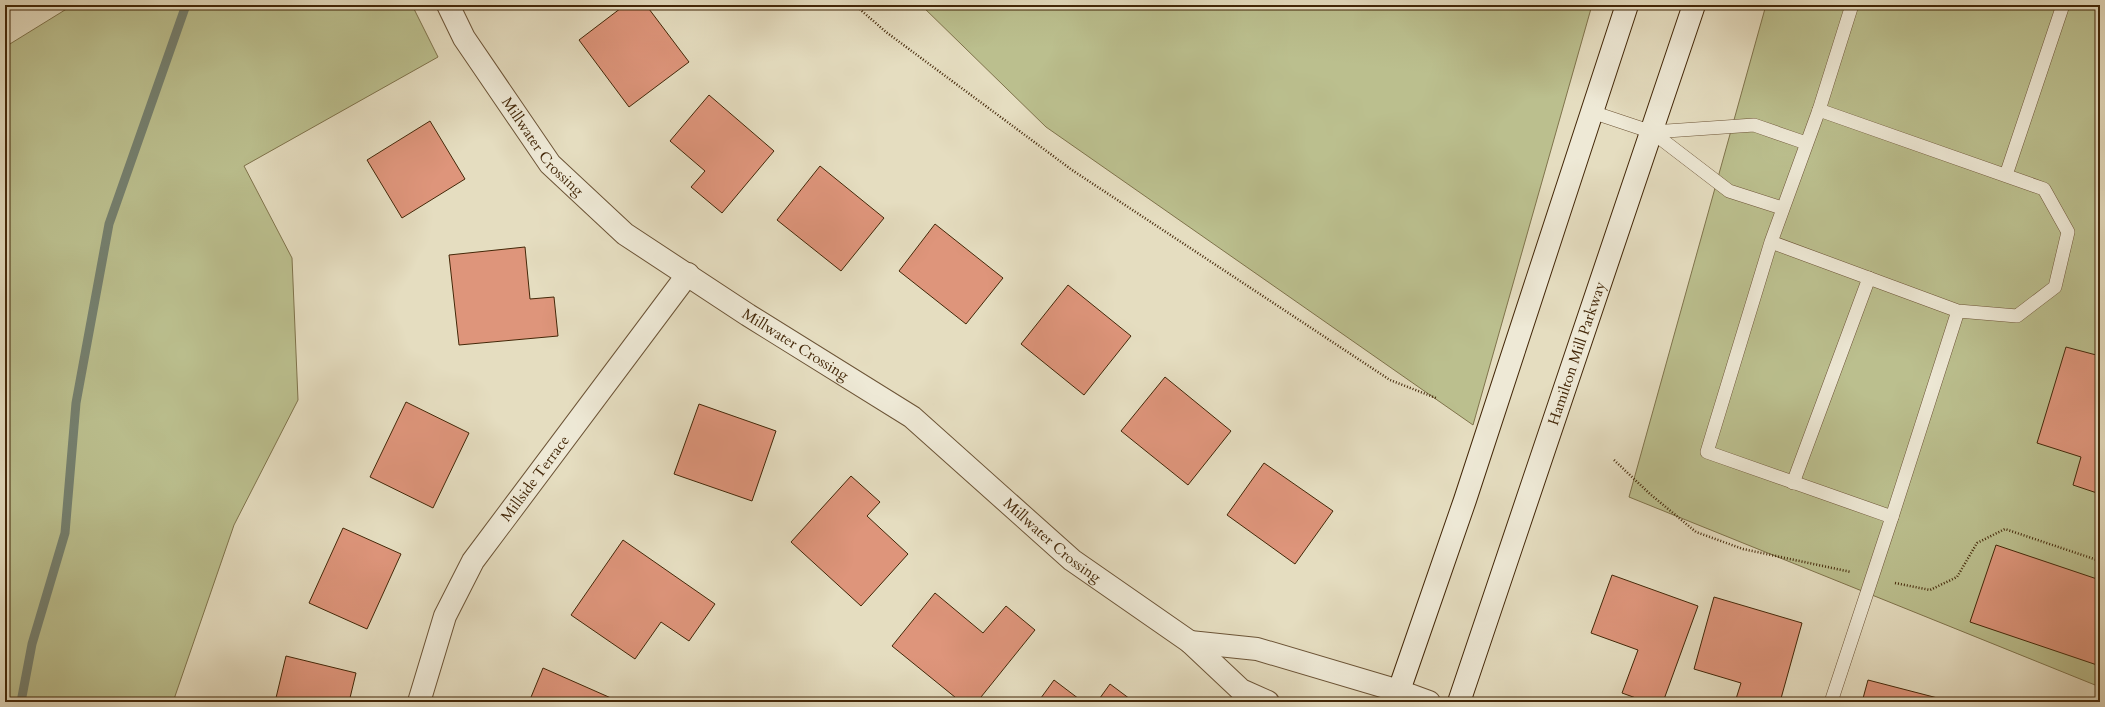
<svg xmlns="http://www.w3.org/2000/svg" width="2105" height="707" viewBox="0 0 2105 707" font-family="Cardo,serif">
	<rect width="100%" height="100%" fill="#e5ddc0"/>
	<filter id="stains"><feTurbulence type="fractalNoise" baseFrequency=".005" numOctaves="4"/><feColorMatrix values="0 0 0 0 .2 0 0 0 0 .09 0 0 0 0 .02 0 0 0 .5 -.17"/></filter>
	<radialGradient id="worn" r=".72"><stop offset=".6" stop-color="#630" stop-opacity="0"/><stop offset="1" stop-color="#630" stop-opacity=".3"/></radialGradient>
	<g fill="#bbbf8e" stroke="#7f734b">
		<path d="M73 5H412L438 57 244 166 292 258 298 400 234 525 173 702H5V47Z"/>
		<path d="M921 5H1592L1473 425 1046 127Z"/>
		<path d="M1766 5H2100V687L1629 497Z"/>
	</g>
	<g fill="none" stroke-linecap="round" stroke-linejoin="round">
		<path stroke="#75806f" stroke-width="9" d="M21 702 32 644 65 533 76 403 109 224 186 5"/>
	</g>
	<g fill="#de957b" stroke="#432708">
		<path d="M625 5H646L689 62 629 107 579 40Z"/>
		<path d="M709 95 774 151 722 213 691 187 705 171 670 141Z"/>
		<path d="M430 121 465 179 402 218 367 160Z"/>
		<path d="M820 166 884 218 841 271 777 220Z"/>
		<path d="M935 224 1003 278 966 324 899 271Z"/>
		<path d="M525 247 530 299 554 297 558 336 459 345 449 255Z"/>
		<path d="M1068 285 1131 336 1084 395 1021 344Z"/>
		<path d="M2066 347 2100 356V494L2073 485 2081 457 2037 443Z"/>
		<path d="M1165 377 1231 431 1188 485 1121 431Z"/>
		<path d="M406 402 469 433 433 508 370 477Z"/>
		<path d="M699 404 776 431 752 501 674 474Z"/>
		<path d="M1264 463 1333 511 1295 564 1227 515Z"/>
		<path d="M851 476 880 502 867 516 908 554 861 606 791 542Z"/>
		<path d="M343 528 401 554 367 629 309 603Z"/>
		<path d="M623 540 715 604 689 641 661 622 635 659 571 615Z"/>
		<path d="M1996 545 2100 580V666L1970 622Z"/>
		<path d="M1612 575 1698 606 1663 702H1647L1622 693 1638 650 1591 633Z"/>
		<path d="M935 593 983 633 1006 606 1035 630 977 702H961L892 646Z"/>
		<path d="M1714 597 1802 623 1780 702H1735L1741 683 1694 669Z"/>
		<path d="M286 656 356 673 349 702H275Z"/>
		<path d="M543 668 620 702H529Z"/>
		<path d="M1054 680 1083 702H1038Z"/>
		<path d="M1868 680 1953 702H1862Z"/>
		<path d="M1110 684 1134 702H1097Z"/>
	</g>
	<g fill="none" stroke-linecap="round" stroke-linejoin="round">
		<defs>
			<g id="lane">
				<path d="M1819 110 1852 5"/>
				<path d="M1592 112 1652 132 1729 191 1782 208"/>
				<path d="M1652 132 1754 125 1806 143"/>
				<path d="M2006 175 2063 5"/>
				<path d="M1771 242 1958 311 2017 316 2055 287 2068 232 2044 189 1819 110 1771 242 1707 452 1892 517 1958 311"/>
				<path d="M1793 483 1869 278"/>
				<path d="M1831 702 1892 517"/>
			</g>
			<g id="street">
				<path id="s1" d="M448 5 464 38 550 164 625 234 748 315 912 417 1072 560 1190 642 1241 690 1268 702"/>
				<path d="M1190 642 1257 649 1399 691 1429 702"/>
				<path id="s2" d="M419 702 445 616 473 561 688 274"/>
			</g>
			<g id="secondary">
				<path d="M1395 702 1465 500 1627 5"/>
				<path id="s3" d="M1459 702 1694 5"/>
			</g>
		</defs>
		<use href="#lane" stroke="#6c5436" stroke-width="14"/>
		<use href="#street" stroke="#6c5436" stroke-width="24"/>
		<use href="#secondary" stroke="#432708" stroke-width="24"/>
		<g stroke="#432708" stroke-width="2.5" stroke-dasharray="1 2" stroke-linecap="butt">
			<path d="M855 5 886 32 1072 170 1390 380 1436 398"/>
			<path d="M1614 460 1650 494 1696 532 1743 549 1851 572"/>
			<path d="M1895 583 1930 590 1957 577 1977 543 2005 529 2100 561"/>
		</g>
		<use href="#lane" stroke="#eee9d6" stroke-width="13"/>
		<use href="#street" stroke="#eee9d6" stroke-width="22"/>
		<use href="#secondary" stroke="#eee9d6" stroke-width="22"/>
	</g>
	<g text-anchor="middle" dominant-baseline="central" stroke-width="3" stroke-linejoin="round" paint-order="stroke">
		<g font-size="15" fill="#432708" stroke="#eee9d6">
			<text stroke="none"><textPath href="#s1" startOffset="171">Millwater Crossing</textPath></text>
			<text stroke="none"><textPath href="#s1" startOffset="495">Millwater Crossing</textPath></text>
			<text stroke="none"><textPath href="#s3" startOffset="368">Hamilton Mill Parkway</textPath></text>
			<text stroke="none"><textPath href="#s2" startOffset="255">Millside Terrace</textPath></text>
			<text stroke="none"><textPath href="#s1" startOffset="819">Millwater Crossing</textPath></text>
		</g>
	</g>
	<rect width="2105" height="707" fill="none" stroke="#e5ddc0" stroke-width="20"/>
	<rect x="6" y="6" width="2093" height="695" fill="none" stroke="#432708" stroke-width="2"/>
	<rect x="10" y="10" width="2085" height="687" fill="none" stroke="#432708"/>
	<rect width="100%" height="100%" filter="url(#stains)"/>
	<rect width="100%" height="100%" fill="url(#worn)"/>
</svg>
